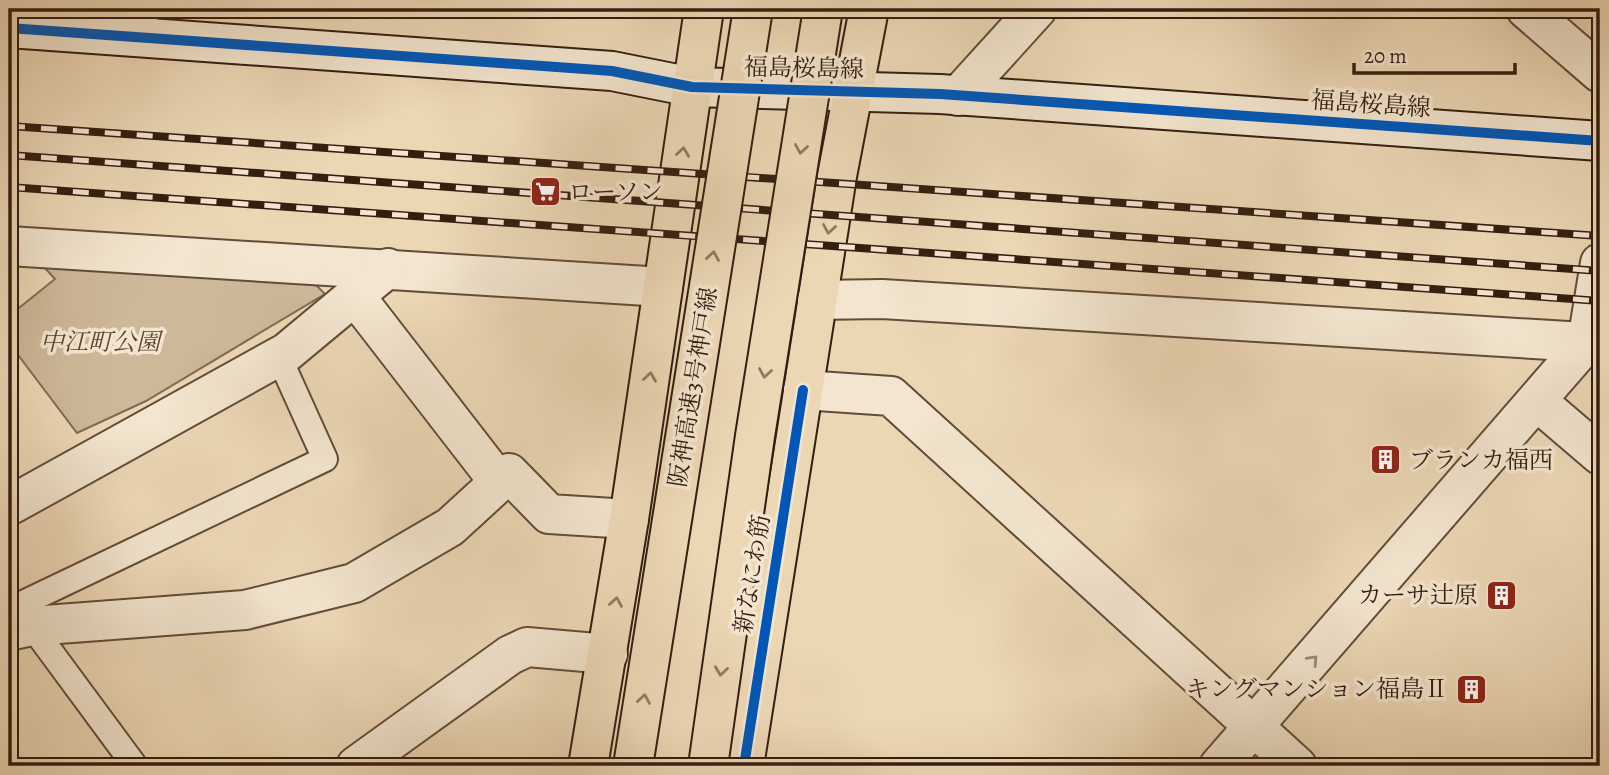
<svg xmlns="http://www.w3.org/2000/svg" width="1609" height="775" viewBox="0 0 1609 775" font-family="Alegreya,'Noto Serif JP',serif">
	<rect width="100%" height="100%" fill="#ecd7b5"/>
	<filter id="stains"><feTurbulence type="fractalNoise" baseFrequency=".00286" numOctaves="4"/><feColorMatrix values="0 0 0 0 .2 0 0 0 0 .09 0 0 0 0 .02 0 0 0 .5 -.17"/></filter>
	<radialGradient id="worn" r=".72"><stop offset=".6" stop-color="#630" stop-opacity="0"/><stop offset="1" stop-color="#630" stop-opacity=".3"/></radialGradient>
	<path fill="#cdb899" stroke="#806b54" stroke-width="2" d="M42 265 315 284 325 294 146 401 77 433 9 343V316L55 279Z"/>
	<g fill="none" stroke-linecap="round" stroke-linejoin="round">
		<defs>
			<g id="lane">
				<path d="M141 37 147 9"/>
				<path d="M17 606 325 459 279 357"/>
				<path d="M25 617 135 766"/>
			</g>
			<g id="street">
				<path d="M1526 9 1600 73"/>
				<path d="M958 96 1037 9"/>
				<path d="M9 246 663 287"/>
				<path d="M355 296 499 482"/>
				<path d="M817 300 882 299 1600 343"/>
				<path d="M803 390 891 396 1297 766"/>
				<path d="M1538 402 1600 455"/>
				<path d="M9 506 287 352 388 268"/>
				<path d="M9 631 32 626 245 610 354 583 450 527 509 473 549 514 629 519"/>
				<path d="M356 766 510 655 527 647 608 654"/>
				<path d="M1219 766 1587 342 1600 263"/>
			</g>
			<path id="secondary" d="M9 28 612 71 692 87 940 94 1600 141"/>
			<g id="primary">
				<path d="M588 766 629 519 704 9"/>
				<path d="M744 766 837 176 869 9"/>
			</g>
		</defs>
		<use href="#lane" stroke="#624c39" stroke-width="28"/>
		<use href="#street" stroke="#624c39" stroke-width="42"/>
		<use href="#secondary" stroke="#341e10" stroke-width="42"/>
		<use href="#primary" stroke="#341e10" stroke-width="42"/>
		<use href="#lane" stroke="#f3e5cf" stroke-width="24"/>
		<use href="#street" stroke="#f3e5cf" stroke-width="38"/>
		<use href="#secondary" stroke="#f3e5cf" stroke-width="38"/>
		<use href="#primary" stroke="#ecd7b5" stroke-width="38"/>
		<defs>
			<g id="rail">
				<path d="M9 126 1600 236"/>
				<path d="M9 155 1600 271"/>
				<path d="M9 187 1600 301"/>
			</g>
		</defs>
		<use href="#rail" stroke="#341e10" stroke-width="8"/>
		<use href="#rail" stroke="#f3e5cf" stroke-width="5" stroke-dasharray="16" stroke-linecap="butt"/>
		<defs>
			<g id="highway-bridge">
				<path d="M633 766 753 9"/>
				<path d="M708 766 755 436 823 9"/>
			</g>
		</defs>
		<use href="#highway-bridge" stroke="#341e10" stroke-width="42" stroke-linecap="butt"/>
		<use href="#highway-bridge" stroke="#ecd7b5" stroke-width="38"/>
		<defs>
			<g id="cycleway">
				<path d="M9 28 612 71 692 87 940 94 1600 141"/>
				<path d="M744 766 803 390"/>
			</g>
		</defs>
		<use href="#cycleway" stroke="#f3e5cf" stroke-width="15"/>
		<use href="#cycleway" stroke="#0057b8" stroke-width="10"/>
	</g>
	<defs><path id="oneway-chevron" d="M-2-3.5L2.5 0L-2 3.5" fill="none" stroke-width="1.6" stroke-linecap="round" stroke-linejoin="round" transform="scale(1.75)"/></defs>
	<g stroke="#907a62">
		<use href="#oneway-chevron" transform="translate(801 149) rotate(99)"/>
		<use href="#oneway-chevron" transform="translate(683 152) rotate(-82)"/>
		<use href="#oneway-chevron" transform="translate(829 229) rotate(99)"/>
		<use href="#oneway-chevron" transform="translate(713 256) rotate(-81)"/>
		<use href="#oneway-chevron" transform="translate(765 373) rotate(99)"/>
		<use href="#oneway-chevron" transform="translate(650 377) rotate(-82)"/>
		<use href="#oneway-chevron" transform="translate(616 602) rotate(-81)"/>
		<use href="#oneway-chevron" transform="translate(721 671) rotate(98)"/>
		<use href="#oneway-chevron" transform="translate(644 699) rotate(-81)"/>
	</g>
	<use stroke="#9d8b79" href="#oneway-chevron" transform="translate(1313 660) rotate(-47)"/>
	<defs>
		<symbol id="supermarket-square" viewBox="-11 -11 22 22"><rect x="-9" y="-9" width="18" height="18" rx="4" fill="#8f2418" stroke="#f3e5cf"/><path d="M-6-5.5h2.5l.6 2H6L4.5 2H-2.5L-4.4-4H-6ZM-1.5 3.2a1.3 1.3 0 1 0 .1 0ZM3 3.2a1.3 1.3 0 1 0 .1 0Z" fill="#fff"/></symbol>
		<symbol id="building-square" viewBox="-11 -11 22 22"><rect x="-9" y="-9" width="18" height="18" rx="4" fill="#8f2418" stroke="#f3e5cf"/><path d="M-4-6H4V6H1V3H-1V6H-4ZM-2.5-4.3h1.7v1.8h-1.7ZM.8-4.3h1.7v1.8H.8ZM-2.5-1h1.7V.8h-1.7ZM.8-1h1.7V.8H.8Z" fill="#fff"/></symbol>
	</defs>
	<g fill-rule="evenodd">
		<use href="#supermarket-square" x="528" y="174" width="35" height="35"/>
		<use href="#building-square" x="1368" y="442" width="35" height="35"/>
		<use href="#building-square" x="1484" y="578" width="35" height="35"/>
		<use href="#building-square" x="1454" y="672" width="35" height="35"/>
	</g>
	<g text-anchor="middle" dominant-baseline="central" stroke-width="7" stroke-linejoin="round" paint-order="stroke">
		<g font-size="24" fill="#341e10" stroke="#f3e5cf">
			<text transform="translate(804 68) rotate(1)">福島桜島線</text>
			<text transform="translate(1371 104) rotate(4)">福島桜島線</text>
			<text transform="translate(693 387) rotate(-81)">阪神高速3号神戸線</text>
			<text transform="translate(752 574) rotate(-81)">新なにわ筋</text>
		</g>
		<g font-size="24" fill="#341e10" stroke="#f3e5cf" text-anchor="start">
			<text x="568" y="192">ローソン</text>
			<text x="1409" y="460">ブランカ福西</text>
			<text x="1478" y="595" text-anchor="end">カーサ辻原</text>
			<text x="1448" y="689" text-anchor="end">キングマンション福島Ⅱ</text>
		</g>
		<g font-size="24" font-style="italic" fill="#5a4432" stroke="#f3e5cf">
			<text x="100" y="342">中江町公園</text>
		</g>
	</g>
	<rect width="1609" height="775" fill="none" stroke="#ecd7b5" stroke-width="35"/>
	<rect x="10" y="10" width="1588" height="754" fill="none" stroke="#341e10" stroke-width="3.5"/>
	<rect x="18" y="18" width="1574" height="740" fill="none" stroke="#341e10" stroke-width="2"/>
	<path d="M1354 63v10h161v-10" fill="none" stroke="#341e10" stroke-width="3.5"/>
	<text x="1364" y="63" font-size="21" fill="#341e10" stroke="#f3e5cf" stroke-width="5" paint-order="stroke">20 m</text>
	<rect width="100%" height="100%" filter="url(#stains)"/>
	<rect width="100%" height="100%" fill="url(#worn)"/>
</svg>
